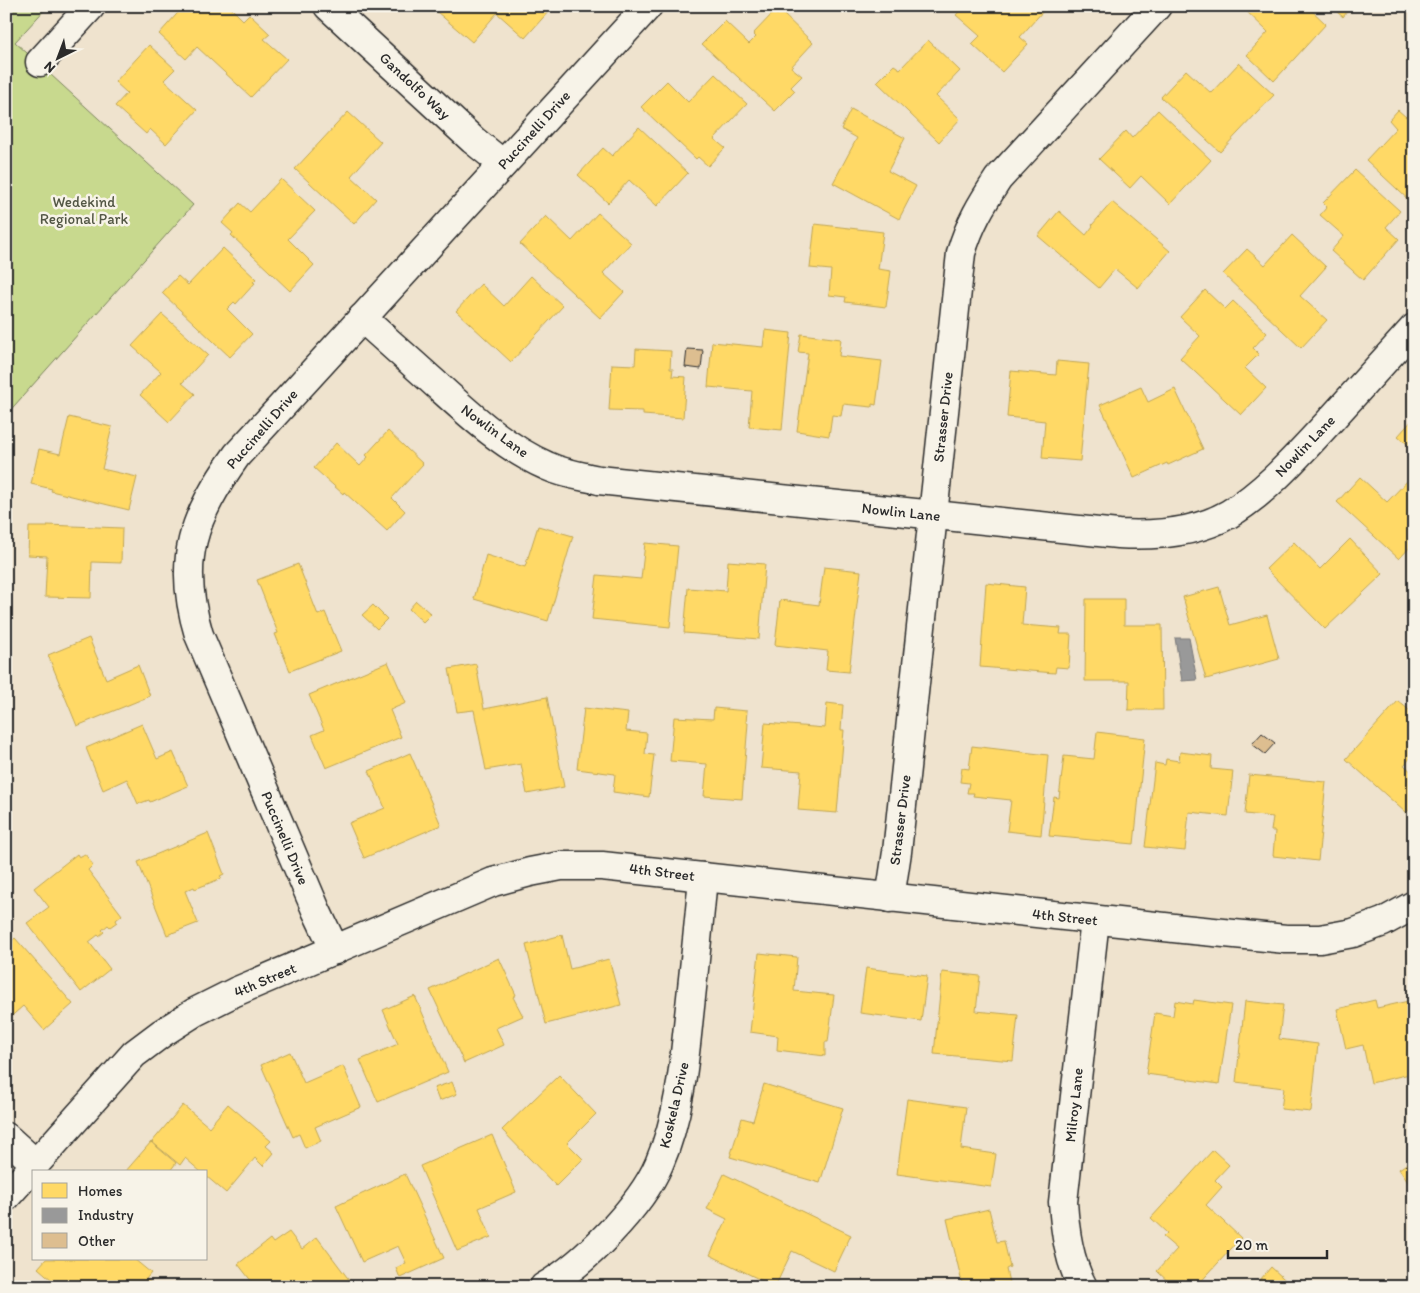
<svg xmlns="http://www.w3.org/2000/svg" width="1420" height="1293" viewBox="0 0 1420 1293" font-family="Itim,sans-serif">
	<rect width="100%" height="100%" fill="#efe3ce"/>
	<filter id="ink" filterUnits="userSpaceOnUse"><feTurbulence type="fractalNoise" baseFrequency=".02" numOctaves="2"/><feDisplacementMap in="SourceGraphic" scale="10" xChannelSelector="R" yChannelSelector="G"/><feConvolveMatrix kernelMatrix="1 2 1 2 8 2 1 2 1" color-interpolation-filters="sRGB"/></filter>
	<g filter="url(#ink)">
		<path fill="#c8d98e" stroke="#7a825c" d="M6 6H48L15 42 193 205 6 415Z"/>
		<g fill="#ffd966" stroke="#bfa554">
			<path d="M184 6H203L207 10 211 6H229L243 20 249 14 270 34 264 39 287 59 251 97 197 47 186 59 159 34Z"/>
			<path d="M442 6H545L549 11 525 38 497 13 472 42 437 12Z"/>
			<path d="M964 6H1040L1044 10 1020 37 1028 44 1002 72 972 44 980 36 956 15Z"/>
			<path d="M1241 6H1307L1326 24 1274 81 1247 55 1268 32Z"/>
			<path d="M1330 6H1352L1343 17Z"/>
			<path d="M780 11 813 43 791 67 802 76 791 87 795 91 775 111 702 44 725 21 749 44 756 37 753 34 774 12 777 15Z"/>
			<path d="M928 40 960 71 936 96 960 119 939 142 877 82 894 65 900 69Z"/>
			<path d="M149 45 175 69 164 80 197 110 166 144 150 129 146 134 115 106 127 93 115 82Z"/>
			<path d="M1239 63 1274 95 1220 152 1161 97 1186 70 1211 93Z"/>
			<path d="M715 74 747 104 714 139 725 148 708 166 698 157 696 159 641 107 667 81 688 102Z"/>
			<path d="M1414 108V205L1366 160 1396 128 1389 120 1398 110 1406 117Z"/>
			<path d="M851 109 905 138 888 171 916 186 899 219 833 183 857 138 841 129Z"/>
			<path d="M1158 110 1211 160 1170 204 1141 176 1130 188 1099 159 1126 131 1132 138Z"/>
			<path d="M348 112 381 142 351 176 376 199 354 224 295 169Z"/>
			<path d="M639 127 688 173 657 206 629 180 608 203 578 175 603 148 612 156Z"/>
			<path d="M1355 170 1400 211 1386 227 1399 239 1363 280 1331 251 1344 236 1320 215 1327 207 1323 203Z"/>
			<path d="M281 179 315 211 288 239 314 265 290 291 231 235 233 233 222 223 240 203 250 212Z"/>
			<path d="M1112 202 1170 251 1138 288 1115 269 1099 288 1038 236 1059 211 1086 235 1093 226 1092 225Z"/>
			<path d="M598 213 631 243 603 273 624 292 600 318 520 244 546 216 572 241Z"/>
			<path d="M815 224 883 232 878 269 891 271 886 307 845 302 846 297 829 295 831 270 810 268Z"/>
			<path d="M1292 235 1326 267 1300 296 1327 320 1301 348 1223 274 1247 249 1265 265Z"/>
			<path d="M223 248 256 279 253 282 255 283 236 304 234 302 227 309 252 334 230 357 162 293 178 276 188 285Z"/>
			<path d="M531 276 563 306 511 362 456 311 481 284 504 306Z"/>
			<path d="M1205 290 1225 309 1233 301 1267 333 1253 348 1259 354 1245 368 1266 388 1241 415 1180 358 1200 336 1180 317Z"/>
			<path d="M162 314 208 355 182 383 195 394 169 422 140 395 161 372 132 346Z"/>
			<path d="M765 330 791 333 782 430 749 427 752 391 708 387 712 342 763 347Z"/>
			<path d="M801 334 841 339 839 356 882 361 876 405 872 404V407L843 404 841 416 832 415 829 436 797 431 808 353 798 352Z"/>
			<path d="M636 349 671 351 670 369H673L672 376 686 377 683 418 643 415V411L609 410 612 364 635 365Z"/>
			<path d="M1057 361 1089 364 1080 461 1042 458 1045 421 1007 417 1011 371 1056 375Z"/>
			<path d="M1141 387 1148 402 1175 389 1203 449 1168 465 1167 463 1134 478 1100 405Z"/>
			<path d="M69 417 112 427 102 469 137 477 129 510 51 491 52 489 31 484 39 449 60 454Z"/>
			<path d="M1414 418V450L1398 436Z"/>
			<path d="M388 431 423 464 392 498 405 511 387 531 344 492 343 494 314 468 336 443 360 466 368 457 366 455Z"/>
			<path d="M1414 474V543L1399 559 1337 502 1360 477 1387 502Z"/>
			<path d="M47 525 122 528 121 563 92 562 91 598 45 597 47 556 28 555 29 527H47Z"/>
			<path d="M538 526 573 536 548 621 474 599 486 555 525 567Z"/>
			<path d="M1350 539 1383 574 1325 629 1266 569 1294 542 1320 569Z"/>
			<path d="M645 543 678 546 670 627 592 619 597 575 641 579Z"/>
			<path d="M728 561 765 564 759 639 684 633 688 588 726 591Z"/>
			<path d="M298 564 318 615 325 612 341 651 290 671 275 634 278 633 257 580Z"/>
			<path d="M824 567 861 571 849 672 826 670 828 651 775 645 780 600 819 605Z"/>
			<path d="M986 583 1025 587 1022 625 1061 628 1060 634H1071L1069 668 1056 667 1055 673 980 667Z"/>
			<path d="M1219 587 1230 625 1267 615 1279 659 1206 679 1183 597Z"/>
			<path d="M1086 599H1124V625H1162L1163 710H1128L1129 681H1085Z"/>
			<path d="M416 601 431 614 423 622 409 609Z"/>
			<path d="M373 605 387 619 377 629 362 615Z"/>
			<path d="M89 638 106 679 138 665 150 696 77 726 48 655Z"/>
			<path d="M388 662 406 703 390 710 401 737 326 768 312 735 324 730 309 695Z"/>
			<path d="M476 664 484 709 547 697 564 787 527 794 521 764 486 770 474 710 457 712 449 669Z"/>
			<path d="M1414 684V705L1407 698 1412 693 1409 690Z"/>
			<path d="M1398 701 1414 714V754L1404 765 1414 774V805L1406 813 1346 759Z"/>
			<path d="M827 703 843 705 841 730H844L837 813 798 810 801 771 761 768 765 723 825 728Z"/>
			<path d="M584 708 628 713 626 731 647 733 645 754 654 755 649 797 613 792 615 774 577 769Z"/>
			<path d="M714 708 747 711 746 723H748L742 799 704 796 707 764 670 761 674 717 713 719Z"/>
			<path d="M142 724 157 759 173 752 188 786 150 802 149 800 138 804 127 779 103 790 86 748Z"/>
			<path d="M1097 732 1145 738 1134 844 1049 836 1054 797 1059 798 1064 756 1094 759Z"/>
			<path d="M972 746 1048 755 1041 835 1007 831 1011 800 973 796 974 793H967L969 783 960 782 962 768 969 769Z"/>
			<path d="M1180 752 1212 756 1211 769 1233 771 1228 816 1189 812 1185 851 1145 847 1155 763 1165 765 1166 759 1179 761Z"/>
			<path d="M410 753 441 825 364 858 349 823 385 808 369 771Z"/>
			<path d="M1249 775 1326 782 1318 861 1273 856 1275 831H1271L1273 817 1245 814Z"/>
			<path d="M208 833 224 874 220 876 222 878 195 889 194 887 185 891 198 923 167 935 138 862Z"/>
			<path d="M77 854 79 857 85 854 93 865 88 870 122 915 116 920 117 922 110 927 108 925 102 930 104 932 99 936 98 935 89 942 110 969 81 992 27 923 49 907 34 888Z"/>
			<path d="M562 935 570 969 609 959 621 1005 546 1024 526 945Z"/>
			<path d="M15 938 73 1004 44 1030 23 1006 6 1021V946Z"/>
			<path d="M759 953 797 957 794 991 834 995 828 1042H825V1056L777 1050 778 1036 750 1032Z"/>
			<path d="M499 958 516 995 513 997 523 1016 496 1028 504 1045 464 1063 430 990Z"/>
			<path d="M866 968 927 976 921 1021 860 1013Z"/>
			<path d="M942 972 980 976 976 1011 1018 1015 1013 1061 934 1054Z"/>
			<path d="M415 996 448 1072 378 1102 360 1060 398 1044 383 1010Z"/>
			<path d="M1194 1000 1231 1005 1219 1084 1146 1074 1155 1013 1173 1016 1175 1001 1193 1004Z"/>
			<path d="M1375 1000 1377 1008 1413 1000 1414 1073 1371 1083 1363 1045 1346 1049 1337 1009Z"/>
			<path d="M1245 1001 1283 1005 1279 1039 1318 1044 1311 1112 1281 1109 1284 1088 1236 1082Z"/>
			<path d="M290 1052 304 1083 343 1066 361 1107 315 1127 321 1141 305 1148 299 1134 293 1137 261 1065Z"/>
			<path d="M559 1075 596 1114 567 1143 583 1159 556 1186 502 1130Z"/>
			<path d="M452 1082 457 1094 439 1101 434 1088Z"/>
			<path d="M764 1084 843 1108 820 1183 730 1157 742 1118 753 1121Z"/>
			<path d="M907 1099 966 1107 961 1149 996 1154 991 1187 897 1174Z"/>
			<path d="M228 1104 271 1141 266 1146 274 1153 263 1166 255 1158 226 1193 206 1176V1172H201L185 1158 180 1165 152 1142 183 1105 209 1127Z"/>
			<path d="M492 1135 516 1192 479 1208 491 1237 457 1251 420 1166Z"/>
			<path d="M151 1142 176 1163 170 1171 171 1172H125Z"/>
			<path d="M1213 1150 1229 1165 1215 1180 1222 1187 1206 1205 1241 1238 1196 1287H1174L1157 1271 1177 1249 1163 1237 1167 1233 1151 1218Z"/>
			<path d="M1414 1159V1191L1399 1169Z"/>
			<path d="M405 1174 444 1258 400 1278 396 1268 406 1263 398 1246 362 1262 336 1206Z"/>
			<path d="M724 1174 851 1235 834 1271 792 1251 775 1287 710 1255 727 1219 707 1209Z"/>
			<path d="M989 1209 997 1242 1004 1241 1010 1267 1006 1269 1010 1287H963L947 1219Z"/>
			<path d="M289 1232 302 1249 317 1237 350 1281 343 1287H256L238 1264 270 1239 273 1243Z"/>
			<path d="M46 1259H134L151 1273 146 1279 156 1287H60L38 1268Z"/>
			<path d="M1271 1267 1293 1287H1254Z"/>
			<path d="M700 1279 708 1287H692Z"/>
		</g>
		<path fill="#999" stroke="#787878" d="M1175 638H1189L1197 680 1182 681Z"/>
		<g fill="#ddbe90" stroke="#2b2b2b">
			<path d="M687 349 703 350 701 369 685 367Z"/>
			<path d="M1262 733 1275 743 1265 754 1252 744Z"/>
		</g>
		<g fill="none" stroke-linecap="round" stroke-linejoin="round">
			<defs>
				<g id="minor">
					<path d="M328 6 473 140 503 164"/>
					<path d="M40 62 91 6"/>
					<path d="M362 318C388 341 413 364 439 387 472 417 506 448 547 466 564 474 582 476 599 480L1118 534C1155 536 1196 533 1229 514 1267 491 1297 456 1327 424 1356 392 1385 360 1414 328"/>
					<path d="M890 898 897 852 961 253C970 223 981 205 998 179L1157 6"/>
					<path d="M335 950 316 910 199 635C176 560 193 517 237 455L648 6"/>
					<path d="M6 1137 36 1164"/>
					<path d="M6 1197 134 1054 162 1033 195 1012 235 992 493 882 530 872 561 866H602L1183 929 1286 939H1320L1353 933 1383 922 1414 905"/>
					<path d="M544 1287C584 1264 641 1206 659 1164 679 1118 684 1066 689 1016 694 970 699 924 703 877"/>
					<path d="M1083 1287C1069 1261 1065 1232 1063 1202L1095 920"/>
				</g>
			</defs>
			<use href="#minor" stroke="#2b2b2b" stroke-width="31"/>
			<use href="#minor" stroke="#f7f3e8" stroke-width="28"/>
		</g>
	</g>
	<g text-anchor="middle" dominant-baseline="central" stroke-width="5" stroke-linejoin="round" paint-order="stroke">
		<g font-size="15" fill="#2b2b2b" stroke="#f7f3e8">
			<text transform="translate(415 86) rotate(43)">Gandolfo Way</text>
			<text transform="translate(534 130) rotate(-48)">Puccinelli Drive</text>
			<text transform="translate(943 417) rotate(-84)">Strasser Drive</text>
			<text transform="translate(262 429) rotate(-49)">Puccinelli Drive</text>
			<text transform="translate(495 431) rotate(36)">Nowlin Lane</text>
			<text transform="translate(1305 446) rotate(-46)">Nowlin Lane</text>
			<text transform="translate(901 512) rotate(6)">Nowlin Lane</text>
			<text transform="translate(900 820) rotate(-83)">Strasser Drive</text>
			<text transform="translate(285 838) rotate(67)">Puccinelli Drive</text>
			<text transform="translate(662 872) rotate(7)">4th Street</text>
			<text transform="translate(1065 917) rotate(6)">4th Street</text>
			<text transform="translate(265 980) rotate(-23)">4th Street</text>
			<text transform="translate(674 1105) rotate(-77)">Koskela Drive</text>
			<text transform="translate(1074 1105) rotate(-84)">Milroy Lane</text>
		</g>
		<g font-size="15" fill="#525644" stroke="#f7f3e8">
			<text x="84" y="202">Wedekind<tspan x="84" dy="17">Regional Park</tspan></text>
		</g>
	</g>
	<rect width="1420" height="1293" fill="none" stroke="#f7f3e8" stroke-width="25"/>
	<rect x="12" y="12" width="1395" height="1268" fill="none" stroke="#2b2b2b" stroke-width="2" filter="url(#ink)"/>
	<rect x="32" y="1170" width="175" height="90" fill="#f7f3e8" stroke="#a5a39c"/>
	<rect x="42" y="1183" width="25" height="15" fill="#ffd966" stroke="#a5a39c"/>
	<text x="78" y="1196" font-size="15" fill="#2b2b2b">Homes</text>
	<rect x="42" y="1208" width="25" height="15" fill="#999999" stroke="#a5a39c"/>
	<text x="78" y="1220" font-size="15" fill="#2b2b2b">Industry</text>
	<rect x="42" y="1233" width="25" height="15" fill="#ddbe90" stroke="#a5a39c"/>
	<text x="78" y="1246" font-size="15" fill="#2b2b2b">Other</text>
	<g transform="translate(58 58) rotate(222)" stroke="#f7f3e8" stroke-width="4" paint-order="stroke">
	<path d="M0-4L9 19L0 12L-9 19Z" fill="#2b2b2b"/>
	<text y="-8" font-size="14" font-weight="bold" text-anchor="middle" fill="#2b2b2b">N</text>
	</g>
	<path d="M1228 1250v8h99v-8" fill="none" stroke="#2b2b2b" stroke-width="2.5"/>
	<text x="1235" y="1250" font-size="15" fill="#2b2b2b" stroke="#f7f3e8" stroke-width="4" paint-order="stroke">20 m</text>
</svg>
